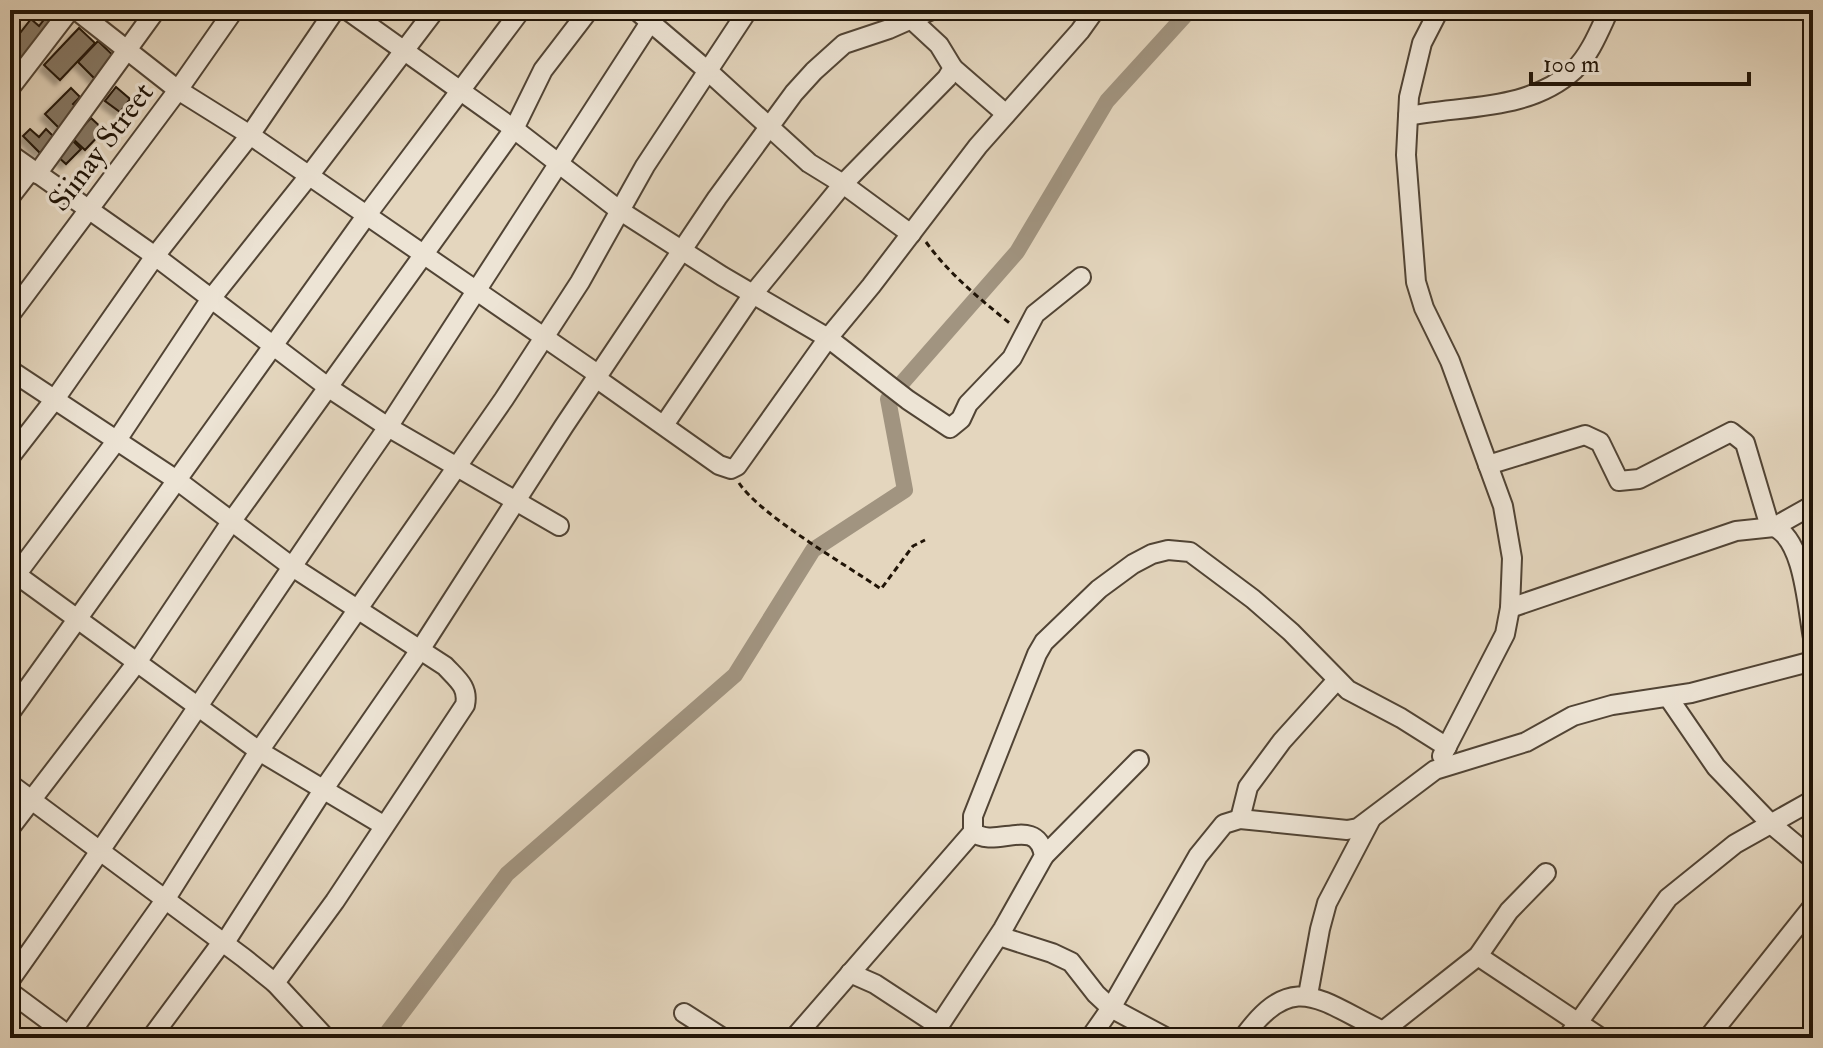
<svg xmlns="http://www.w3.org/2000/svg" width="1823" height="1048" viewBox="0 0 1823 1048" font-family="'IM FELL Double Pica',serif">
	<defs>
		<filter id="shadow"><feDropShadow dx="-5" dy="5" stdDeviation="2" flood-color="#0004"/></filter>
	</defs>
	<rect width="100%" height="100%" fill="#e4d6be"/>
	<filter id="stains"><feTurbulence type="fractalNoise" baseFrequency=".0025" numOctaves="4"/><feColorMatrix values="0 0 0 0 .2 0 0 0 0 .09 0 0 0 0 .02 0 0 0 .5 -.17"/></filter>
	<radialGradient id="worn" r=".72"><stop offset=".6" stop-color="#630" stop-opacity="0"/><stop offset="1" stop-color="#630" stop-opacity=".3"/></radialGradient>
	<g fill="none" stroke-linecap="round" stroke-linejoin="round">
		<path stroke="#a19480" stroke-width="16" d="M383 1038 507 874 735 675 813 550 905 490 888 399 1017 252 1107 101 1190 10"/>
	</g>
	<g fill="#867966" stroke="#201407" stroke-width="2" filter="url(#shadow)">
		<path d="M37 10H56L62 15 24 62 10 51V46L31 19 39 26 46 17Z"/>
		<path d="M79 28 95 43 60 80 44 65Z"/>
		<path d="M98 41 119 61 98 82 78 62Z"/>
		<path d="M116 87 130 99 120 112 105 101Z"/>
		<path d="M71 88 80 97 73 104 79 110 61 130 45 114Z"/>
		<path d="M91 118 104 130 85 150 72 138Z"/>
		<path d="M30 129 39 137 46 129 55 138 40 153 23 136Z"/>
		<path d="M71 139 81 149 66 164 56 155Z"/>
	</g>
	<g fill="none" stroke-linecap="round" stroke-linejoin="round">
		<defs>
			<g id="minor">
				<path d="M76 10 178 90 250 135 599 375"/>
				<path d="M347 10 514 129 619 210 722 276 828 338 908 400 950 428 961 419 968 404 1012 358 1035 314 1081 277"/>
				<path d="M636 10 709 72 809 163 843 184 911 234"/>
				<path d="M1439 10 1422 43 1409 97 1406 155 1416 282 1424 308 1450 361 1503 506 1512 558 1510 608 1505 634 1442 756"/>
				<path d="M953 68 1006 114"/>
				<path d="M10 88 70 10"/>
				<path d="M1408 116C1465 105 1529 111 1574 70 1590 55 1600 29 1609 10"/>
				<path d="M10 154 155 256 329 388 388 427 658 10"/>
				<path d="M37 174 156 10"/>
				<path d="M10 197 31 170"/>
				<path d="M10 315 178 90 234 10"/>
				<path d="M10 370 178 481 291 566 445 666C457 679 469 687 465 705L335 901 275 983"/>
				<path d="M596 378 719 465 731 469 737 466 828 338 871 286 978 146 1080 31 1095 10"/>
				<path d="M664 425 753 294 843 184 947 78 953 68 939 45 912 20"/>
				<path d="M10 457 55 399 155 256 250 135 335 10"/>
				<path d="M1488 465 1585 435 1600 442 1619 481 1639 479 1731 432 1745 443 1770 527"/>
				<path d="M1774 527C1804 540 1807 607 1813 638"/>
				<path d="M10 570 259 751 383 825"/>
				<path d="M10 583 117 440 210 300 308 177 435 10"/>
				<path d="M1510 608 1736 531 1774 527 1813 505"/>
				<path d="M1668 697 1716 767 1771 824 1813 859"/>
				<path d="M10 713 366 216 521 10"/>
				<path d="M10 784 244 958 275 983 326 1038"/>
				<path d="M1240 819 1248 787 1282 741 1337 680"/>
				<path d="M10 828 138 661 231 522 514 129 543 70 589 10"/>
				<path d="M1044 856 1139 760"/>
				<path d="M999 936 1052 953 1071 962 1096 994 1111 1008 1167 1038"/>
				<path d="M224 944 323 790 420 650 564 426 717 198 794 93 814 71 844 44 889 29 932 10"/>
				<path d="M1478 956 1601 1038"/>
				<path d="M850 973 875 984 939 1026"/>
				<path d="M10 980C140 798 260 610 388 427L559 526"/>
				<path d="M10 992 72 1038"/>
				<path d="M1308 995 1320 929 1327 903 1371 819"/>
				<path d="M684 1013 723 1038"/>
				<path d="M1383 1031 1478 956 1509 911 1546 873"/>
				<path d="M67 1038 165 900 259 751 504 399 580 282 645 166 748 10"/>
				<path d="M151 1038 222 942"/>
				<path d="M794 1038 973 832"/>
				<path d="M931 1038 1003 929 1044 856C1037 814 995 850 973 832V816L1037 654 1044 642 1099 589 1133 564 1152 554 1168 550 1190 552 1253 599 1291 632 1348 690 1401 718 1447 747"/>
				<path d="M1090 1038 1111 1008 1198 856 1224 824 1240 819 1347 830 1358 828 1435 770 1526 742 1573 716 1612 705 1691 693 1813 661"/>
				<path d="M1243 1038C1293 968 1320 1001 1383 1031L1391 1038"/>
				<path d="M1567 1038 1668 898 1735 844 1813 800"/>
				<path d="M1708 1038 1813 906"/>
			</g>
		</defs>
		<use href="#minor" stroke="#514435" stroke-width="22"/>
		<g stroke="#201407" stroke-width="3" stroke-dasharray="6 4" stroke-linecap="butt">
			<path d="M926 242C949 274 981 300 1012 325"/>
			<path d="M739 483C760 515 846 565 881 589L913 546 925 540"/>
		</g>
		<use href="#minor" stroke="#ede4d5" stroke-width="18"/>
	</g>
	<g text-anchor="middle" dominant-baseline="central" stroke-width="7" stroke-linejoin="round" paint-order="stroke">
		<g font-size="30" fill="#201407" stroke="#ede4d5">
			<text transform="translate(101 147) rotate(-53)">Siinay Street</text>
		</g>
	</g>
	<rect width="1823" height="1048" fill="none" stroke="#e4d6be" stroke-width="40"/>
	<rect x="12" y="12" width="1799" height="1024" fill="none" stroke="#201407" stroke-width="4"/>
	<rect x="20" y="20" width="1783" height="1008" fill="none" stroke="#201407" stroke-width="2"/>
	<path d="M1531 72v12h218v-12" fill="none" stroke="#201407" stroke-width="4"/>
	<text x="1543" y="72" font-size="24" fill="#201407" stroke="#ede4d5" stroke-width="6" paint-order="stroke">100 m</text>
	<rect width="100%" height="100%" filter="url(#stains)"/>
	<rect width="100%" height="100%" fill="url(#worn)"/>
</svg>
